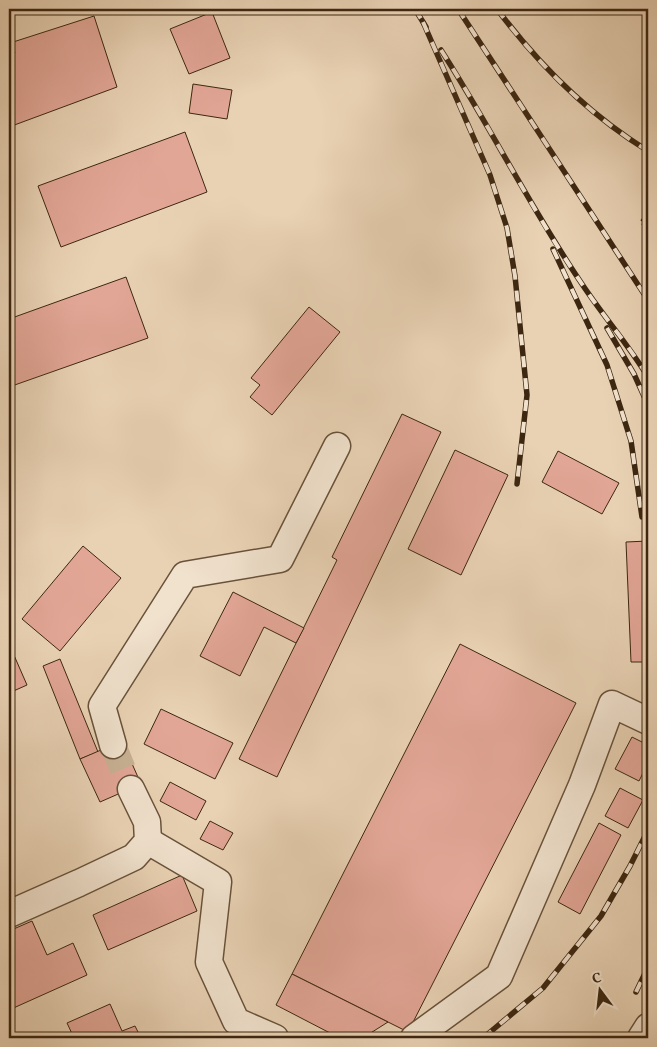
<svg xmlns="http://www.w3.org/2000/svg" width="657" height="1047" viewBox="0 0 657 1047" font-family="Vollkorn,serif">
	<rect width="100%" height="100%" fill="#e9d2b4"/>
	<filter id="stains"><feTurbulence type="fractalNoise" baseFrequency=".004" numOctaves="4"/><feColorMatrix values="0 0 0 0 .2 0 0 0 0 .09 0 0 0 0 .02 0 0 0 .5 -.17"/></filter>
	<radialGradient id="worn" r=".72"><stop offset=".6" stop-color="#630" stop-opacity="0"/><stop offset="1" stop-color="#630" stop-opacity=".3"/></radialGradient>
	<g fill="#e2a696" stroke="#3d2711">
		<path d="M212 12 230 58 189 74 170 29Z"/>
		<path d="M94 16 117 87 9 127V56L15 53 10 43Z"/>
		<path d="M193 84 232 90 227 119 189 113Z"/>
		<path d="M185 132 207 192 61 247 38 186Z"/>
		<path d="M126 277 148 338 9 387V319Z"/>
		<path d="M309 307 340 332 272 415 250 397 260 385 251 378Z"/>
		<path d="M402 414 441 432 277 777 239 759 337 560 332 557Z"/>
		<path d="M455 450 508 475 461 575 408 549Z"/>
		<path d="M558 451 619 483 602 514 542 482Z"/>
		<path d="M648 541V662H631L626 542Z"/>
		<path d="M83 546 121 578 60 651 22 619Z"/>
		<path d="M233 592 304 628 296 643 264 627 240 676 200 656Z"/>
		<path d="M460 644 576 703 408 1032 292 974Z"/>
		<path d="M13 653 27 685 9 693V655Z"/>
		<path d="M60 659 98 752 80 759 43 666Z"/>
		<path d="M161 709 233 743 215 779 144 744Z"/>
		<path d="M632 737 648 745V763L639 781 615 769Z"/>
		<path d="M122 741 141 784 100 802 80 759Z"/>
		<path d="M170 782 206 801 196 820 160 801Z"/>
		<path d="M620 788 643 800 628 828 605 816Z"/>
		<path d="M210 821 233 833 223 850 200 839Z"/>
		<path d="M599 823 621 835 580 914 558 902Z"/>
		<path d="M182 875 197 911 108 950 93 915Z"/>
		<path d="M32 921 47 955 73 943 87 975 9 1010V931Z"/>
		<path d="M292 974 388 1022 369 1034 355 1038 330 1033 276 1005Z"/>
		<path d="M110 1004 122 1031 135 1026 141 1038H74L67 1023Z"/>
	</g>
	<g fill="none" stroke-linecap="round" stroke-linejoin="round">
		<path stroke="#c7b093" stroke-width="26" stroke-dasharray="26 13" stroke-linecap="butt" d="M113 745 131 789"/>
		<defs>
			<g id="minor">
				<path d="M113 745 102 706 185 575 280 559 337 446"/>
				<path d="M148 841 218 882 209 962 236 1021 275 1038"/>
				<path d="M9 914 79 883 134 857 148 841 147 822 131 789"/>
				<path d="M414 1038 499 976 582 785 612 704 648 721"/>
				<path d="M641 1038 648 1027"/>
			</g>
		</defs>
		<use href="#minor" stroke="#68523a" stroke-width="29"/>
		<path stroke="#3d2711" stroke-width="3" stroke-dasharray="4 2.5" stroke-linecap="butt" d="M648 213 641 222 648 228"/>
		<use href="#minor" stroke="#f1e2ce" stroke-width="26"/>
		<defs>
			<g id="rail">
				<path d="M415 9 426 27"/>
				<path d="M458 9 648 300"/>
				<path d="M497 9C539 65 588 114 648 151"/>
				<path d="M423 22 490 175 507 228 515 276 527 395 517 484"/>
				<path d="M441 50C490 126 531 209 582 284 603 316 628 344 648 377"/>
				<path d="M553 249 607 365 631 441 642 517"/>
				<path d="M607 328 634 374 648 405"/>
				<path d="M636 992 648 967"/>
				<path d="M483 1038 543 988 601 916 630 866 648 830"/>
			</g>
		</defs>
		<use href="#rail" stroke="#3d2711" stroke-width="5.5"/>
		<use href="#rail" stroke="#f1e2ce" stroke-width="4" stroke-dasharray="11" stroke-linecap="butt"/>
	</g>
	<rect width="657" height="1047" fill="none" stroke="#e9d2b4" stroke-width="30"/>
	<rect x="10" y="10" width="637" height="1027" fill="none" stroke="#3d2711" stroke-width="2.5"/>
	<rect x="15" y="15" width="627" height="1017" fill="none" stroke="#3d2711"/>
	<g transform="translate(600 990) rotate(345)" stroke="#f1e2ce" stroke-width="4" paint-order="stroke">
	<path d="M0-4L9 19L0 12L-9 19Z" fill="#3d2711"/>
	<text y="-8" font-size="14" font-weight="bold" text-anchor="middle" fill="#3d2711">С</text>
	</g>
	<rect width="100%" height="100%" filter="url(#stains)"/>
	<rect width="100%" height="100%" fill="url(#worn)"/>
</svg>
